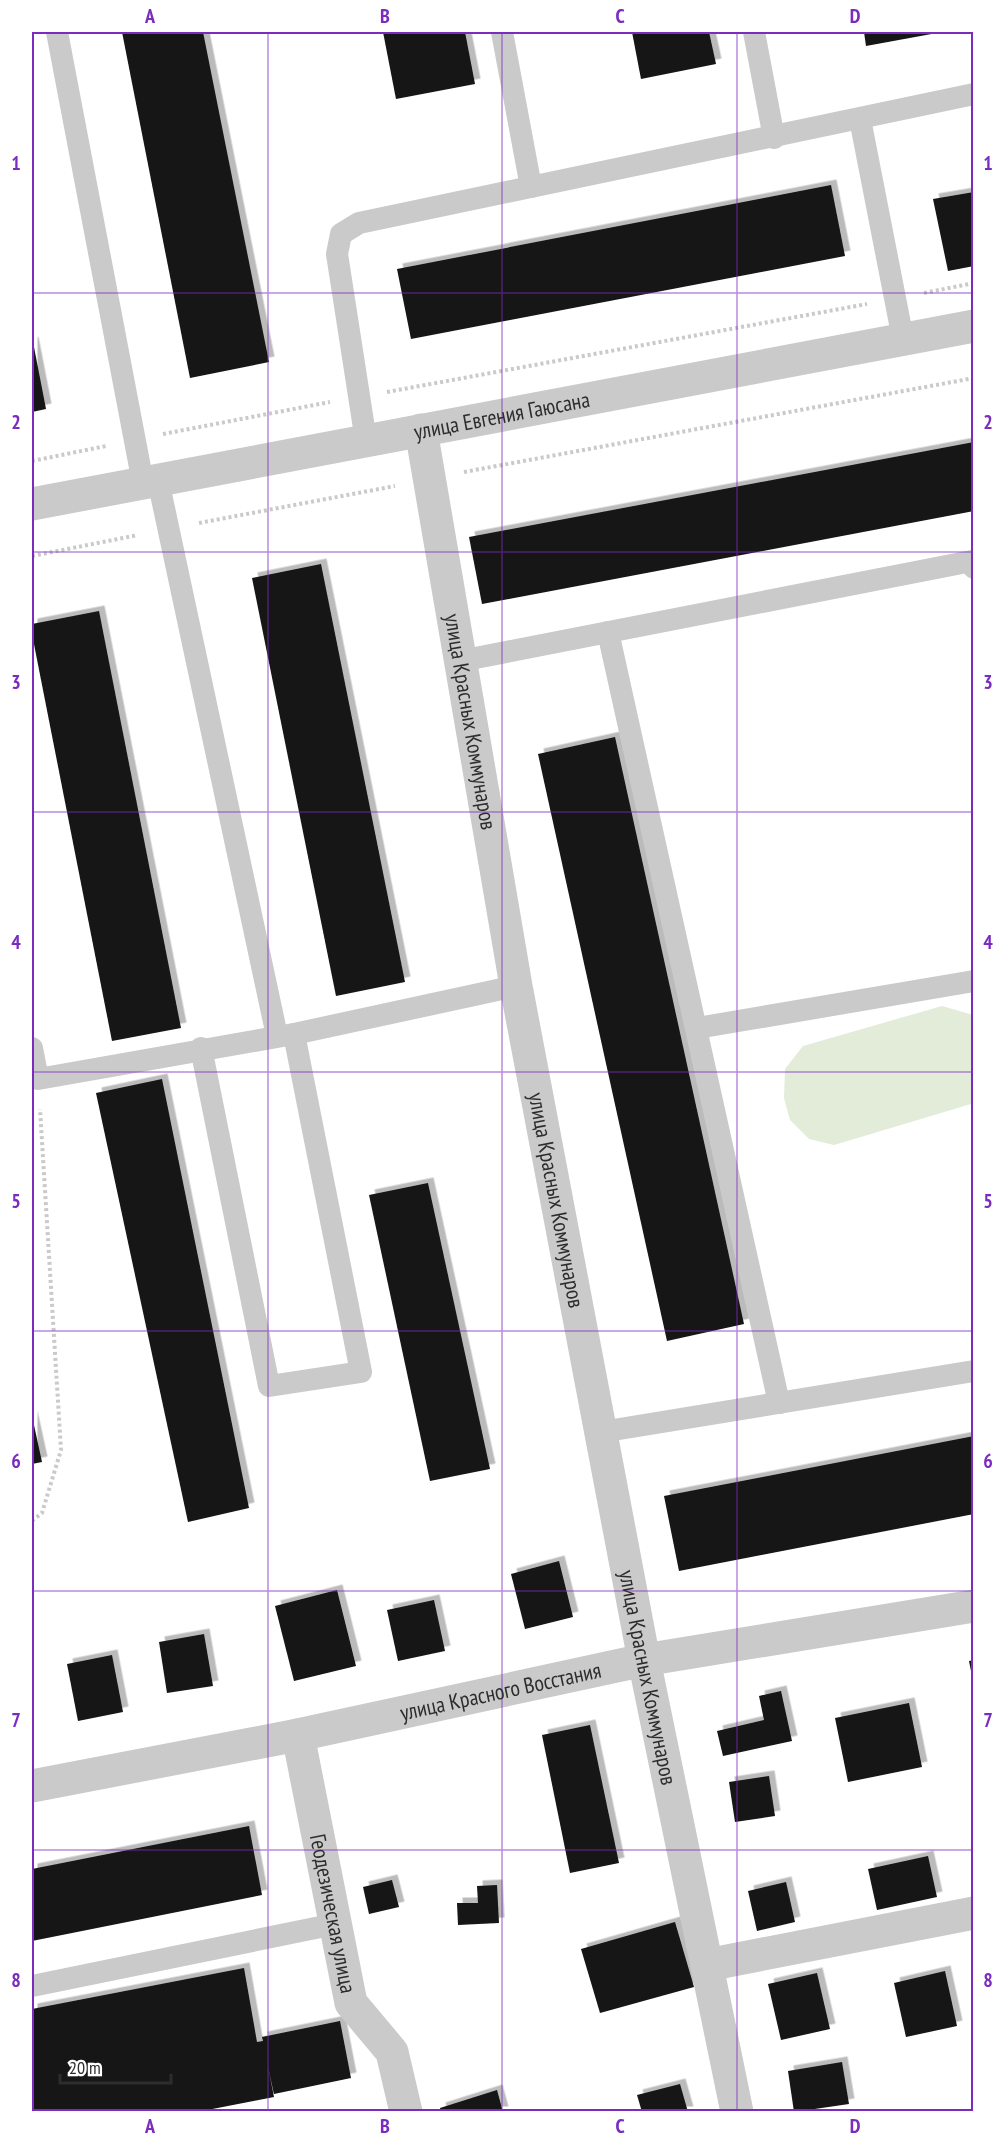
<svg xmlns="http://www.w3.org/2000/svg" width="1005" height="2143" viewBox="0 0 1005 2143" font-family="'PT Sans Narrow',sans-serif">
	<defs>
		<filter id="shadow"><feDropShadow dx="5.5" dy="-5.5" stdDeviation="0" flood-color="#0004"/></filter>
	</defs>
	<rect width="100%" height="100%" fill="#fff"/>
	<path fill="#e3ebd9" d="M942 1006 973 1015 974 1101 971 1104 834 1145 809 1139 790 1120 784 1098 785 1069 803 1046Z"/>
	<g fill="#141414" filter="url(#shadow)">
		<path d="M122 32H203L269 362 190 378Z"/>
		<path d="M383 32H465L475 84 396 99Z"/>
		<path d="M632 32H709L716 64 641 79Z"/>
		<path d="M864 32H936L937 33 866 46Z"/>
		<path d="M831 185 845 256 411 339 397 269Z"/>
		<path d="M974 192V266L948 271 933 199Z"/>
		<path d="M33 342 46 409 32 412V343Z"/>
		<path d="M974 442V511L482 604 469 537Z"/>
		<path d="M321 564 405 982 336 996 252 578Z"/>
		<path d="M99 611 181 1028 112 1041 32 634V624Z"/>
		<path d="M615 737 744 1324 667 1341 538 754Z"/>
		<path d="M162 1079 249 1508 188 1522 96 1093Z"/>
		<path d="M428 1183 490 1469 430 1481 369 1195Z"/>
		<path d="M32 1416 42 1462 32 1464Z"/>
		<path d="M974 1436V1514L679 1571 664 1496Z"/>
		<path d="M559 1561 573 1617 525 1629 511 1574Z"/>
		<path d="M337 1590 356 1666 294 1681 275 1606Z"/>
		<path d="M434 1600 445 1651 398 1661 387 1610Z"/>
		<path d="M204 1634 213 1686 167 1693 159 1642Z"/>
		<path d="M112 1655 123 1712 78 1721 67 1664Z"/>
		<path d="M974 1660V1676H972L969 1661Z"/>
		<path d="M781 1691 792 1741 723 1756 717 1731 764 1720 759 1696Z"/>
		<path d="M909 1703 922 1767 848 1782 835 1718Z"/>
		<path d="M590 1725 619 1863 570 1873 542 1735Z"/>
		<path d="M769 1776 775 1816 735 1822 729 1782Z"/>
		<path d="M249 1826 262 1895 32 1941V1869Z"/>
		<path d="M928 1856 937 1897 877 1910 868 1869Z"/>
		<path d="M392 1880 399 1907 369 1914 363 1887Z"/>
		<path d="M786 1882 795 1922 757 1931 748 1891Z"/>
		<path d="M497 1885 499 1923 458 1925 457 1903H478L477 1886Z"/>
		<path d="M675 1922 694 1987 600 2013 581 1949Z"/>
		<path d="M244 1968 257 2042 263 2041 262 2037 340 2021 351 2078 274 2094 268 2067 274 2097 197 2112H32V2009Z"/>
		<path d="M945 1971 957 2026 906 2037 894 1983Z"/>
		<path d="M817 1973 830 2029 781 2040 768 1984Z"/>
		<path d="M842 2062 849 2104 794 2112 788 2071Z"/>
		<path d="M680 2084 688 2112H642L637 2095Z"/>
		<path d="M497 2090 503 2112H441L440 2108Z"/>
	</g>
	<g fill="none" stroke-linecap="round" stroke-linejoin="round">
		<g stroke="#cacaca" stroke-width="4" stroke-dasharray="3 3" stroke-linecap="butt">
			<path d="M924 293 974 283"/>
			<path d="M387 392 867 304"/>
			<path d="M163 434 330 402"/>
			<path d="M32 461 106 446"/>
			<path d="M464 472 974 378"/>
			<path d="M199 523 395 486"/>
			<path d="M32 556 138 535"/>
			<path d="M32 1521 42 1513 61 1450 40 1109"/>
		</g>
		<g stroke="#cacaca" stroke-width="22">
			<path d="M57 32 143 483"/>
			<path d="M502 32 531 187"/>
			<path d="M754 32 774 138"/>
			<path d="M860 119 903 339"/>
			<path d="M366 441 337 254 341 234 359 223 974 94"/>
			<path d="M158 480 277 1036"/>
			<path d="M608 632 779 1403"/>
			<path d="M460 661 972 561 974 568"/>
			<path d="M697 1028 974 981"/>
			<path d="M32 1048 38 1079 294 1034 516 986"/>
			<path d="M201 1048 269 1386 361 1372 294 1034"/>
			<path d="M601 1432 974 1371"/>
			<path d="M32 1986 335 1924"/>
		</g>
		<g stroke="#cacaca" stroke-width="33">
			<path id="s1" d="M421 430 516 986 644 1660 737 2112"/>
			<path id="s2" d="M32 504 974 326"/>
			<path id="s3" d="M298 1735 351 2003 392 2052 406 2112"/>
			<path id="s4" d="M32 1786 298 1735 644 1660 974 1606"/>
			<path d="M707 1965 974 1913"/>
		</g>
	</g>
	<path fill="none" stroke="#7b2cbf" stroke-width="1.5" stroke-opacity="0.55" d="M268 32V2112M502 32V2112M737 32V2112M32 293H974M32 552H974M32 812H974M32 1072H974M32 1331H974M32 1591H974M32 1850H974"/>
	<g text-anchor="middle" dominant-baseline="central" stroke-width="6" stroke-linejoin="round" paint-order="stroke">
		<g font-size="22" fill="#2d2d2d" stroke="#fff">
			<text stroke="none"><textPath href="#s2" startOffset="478">улица Евгения Гаюсана</textPath></text>
			<text stroke="none"><textPath href="#s1" startOffset="296">улица Красных Коммунаров</textPath></text>
			<text stroke="none"><textPath href="#s1" startOffset="782">улица Красных Коммунаров</textPath></text>
			<text stroke="none"><textPath href="#s1" startOffset="1268">улица Красных Коммунаров</textPath></text>
			<text stroke="none"><textPath href="#s4" startOffset="478">улица Красного Восстания</textPath></text>
			<text stroke="none"><textPath href="#s3" startOffset="182">Геодезическая улица</textPath></text>
		</g>
	</g>
	<rect width="1005" height="2143" fill="none" stroke="#ffffff" stroke-width="66"/>
	<path d="M60 2074v9h111v-9" fill="none" stroke="#2d2d2d" stroke-width="3"/>
	<text x="69" y="2074" font-size="18" fill="#2d2d2d" stroke="#ffffff" stroke-width="4.5" paint-order="stroke">20 m</text>
	<rect x="33" y="33" width="939" height="2077" fill="none" stroke="#7b2cbf" stroke-width="2"/>
	<g font-size="20" text-anchor="middle" font-weight="bold" fill="#7b2cbf">
		<text x="150" y="23">A</text>
		<text x="385" y="23">B</text>
		<text x="620" y="23">C</text>
		<text x="855" y="23">D</text>
		<text x="16" y="170">1</text>
		<text x="988" y="170">1</text>
		<text x="16" y="429">2</text>
		<text x="988" y="429">2</text>
		<text x="16" y="689">3</text>
		<text x="988" y="689">3</text>
		<text x="16" y="949">4</text>
		<text x="988" y="949">4</text>
		<text x="16" y="1208">5</text>
		<text x="988" y="1208">5</text>
		<text x="16" y="1468">6</text>
		<text x="988" y="1468">6</text>
		<text x="16" y="1727">7</text>
		<text x="988" y="1727">7</text>
		<text x="16" y="1987">8</text>
		<text x="988" y="1987">8</text>
		<text x="150" y="2133">A</text>
		<text x="385" y="2133">B</text>
		<text x="620" y="2133">C</text>
		<text x="855" y="2133">D</text>
	</g>
</svg>
